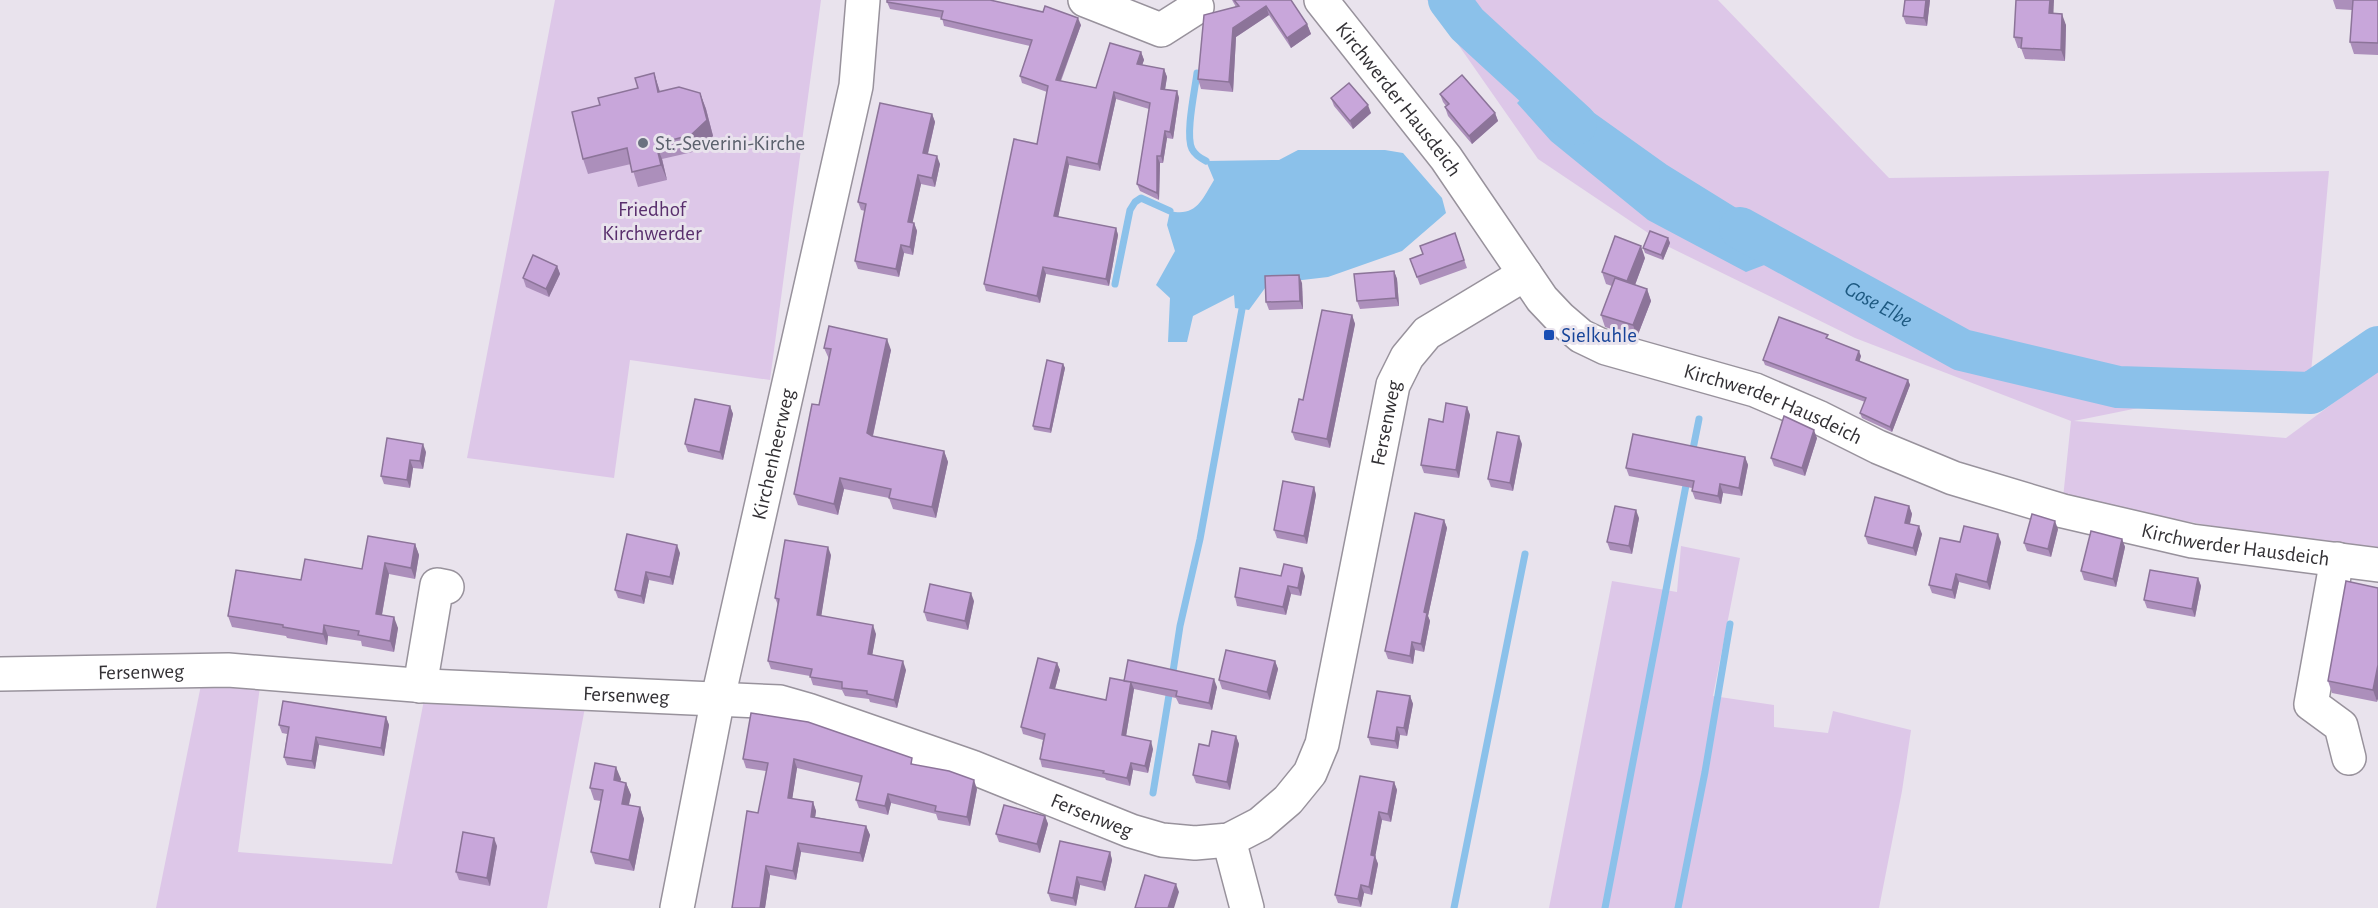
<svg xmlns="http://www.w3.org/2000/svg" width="2378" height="908" viewBox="0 0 2378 908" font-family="'Alegreya Sans',sans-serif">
	<rect width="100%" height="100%" fill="#e9e3ed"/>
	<g fill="#ddc7e8">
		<path d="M555 0H821L770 380 630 360 614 478 467 458Z"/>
		<path d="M1427 0H1718L1889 178 2329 171 2311 373 2074 421 2286 438 2378 370V551L2217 527 2063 498 2071 421 1855 338 1669 247 1538 159Z"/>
		<path d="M1681 546 1740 558 1713 696 1774 705V727L1828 733 1833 711 1911 730 1902 791 1879 908H1549L1612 581 1677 592Z"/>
		<path d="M261 679 238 852 392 864 424 700 587 697 547 908H156L202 680Z"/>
	</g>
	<g fill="#8bc1ea">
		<path d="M1549 71 1583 105 1667 165 1804 250 1746 272 1648 220 1551 141 1517 103Z"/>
		<path d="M1298 150H1385L1403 153 1442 198 1446 213 1402 251 1328 277 1268 284 1249 310 1235 308 1234 295 1193 316 1187 342H1168L1170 298 1156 285 1175 251 1167 225 1170 211C1196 217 1202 200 1214 180L1206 161 1279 160Z"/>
	</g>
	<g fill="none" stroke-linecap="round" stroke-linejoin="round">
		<g stroke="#8bc1ea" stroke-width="7">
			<path d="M1197 73C1195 90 1185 135 1192 149 1195 155 1200 158 1206 161"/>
			<path d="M1115 284 1130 210 1135 202 1141 198 1170 211"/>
			<path d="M1692 454 1699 419"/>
			<path d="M1172 678 1180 626 1200 539 1242 309"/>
			<path d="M1153 793 1170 689"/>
			<path d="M1454 908 1525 554"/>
			<path d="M1605 908 1687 480"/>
			<path d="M1678 908 1705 772 1730 624"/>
		</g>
		<g stroke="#8bc1ea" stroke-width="42">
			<path d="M1449 0 1467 24 1576 124"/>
			<path id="s1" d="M1740 228 1962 350 2118 387 2311 393 2378 347"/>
		</g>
		<defs>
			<g id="minor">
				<path d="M1085 0 1161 30 1197 7"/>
				<path id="s2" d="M1321 0 1446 158 1542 299 1560 318 1581 336 1606 348 1755 390 1820 418 1878 447 1953 478 2063 511 2192 541 2378 565"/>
				<path d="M2337 559 2311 704 2341 726 2349 758"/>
				<path id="s3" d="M0 674 228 670 427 686 780 702 808 710 972 767 1131 831 1162 840 1195 843 1229 840 1260 824 1288 800 1310 773 1322 744 1393 385 1407 357 1427 333 1525 274"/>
				<path d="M420 686 437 585 447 587"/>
				<path d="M1229 840 1247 908"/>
			</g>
			<g id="major">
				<path id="s4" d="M677 908 718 698 856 86 863 0"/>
			</g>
		</defs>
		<use href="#minor" stroke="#98929c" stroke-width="36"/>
		<use href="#major" stroke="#98929c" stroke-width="36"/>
		<use href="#minor" stroke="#fff" stroke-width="33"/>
		<use href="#major" stroke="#fff" stroke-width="33"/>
	</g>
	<g fill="#ac8fbb">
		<path d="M1232 0H1291L1307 24 1311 34 1291 48 1269 15 1236 37 1233 92 1201 89 1198 79 1236 7Z"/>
		<path d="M1930 0 1927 26 1906 24 1903 16Z"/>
		<path d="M2333 0H2378V55L2354 54 2350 42 2352 10 2336 9Z"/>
		<path d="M887 2 1081 25 1061 81 1096 88 1141 52 1144 60 1142 65 1164 69 1167 77 1165 89 1177 91 1179 98 1173 139 1167 138 1163 163H1160L1159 200 1140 191 1137 184 1149 109 1116 99 1100 171 1069 165 1058 217 1116 228 1118 235 1109 286 1046 274 1040 303 986 291 984 284 1037 144 1047 92 1022 83 1020 76 1030 46 944 26 942 18 890 9Z"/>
		<path d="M2054 14 2066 25 2065 61 2025 59 2021 48H2018L2014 37Z"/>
		<path d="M654 73 660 92 700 93 706 109 713 136 697 151 662 159 667 180 638 187 631 164 588 174 583 159 600 105 638 88Z"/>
		<path d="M1440 94 1495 113 1498 121 1472 144 1448 116 1445 107 1446 106 1443 102Z"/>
		<path d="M1331 98 1371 113 1353 129 1334 106Z"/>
		<path d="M932 114 935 122 928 154 940 164 935 187 921 184 912 223H914L917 231 913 255 904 253 899 277 858 269 855 261 865 211 861 210 858 202Z"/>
		<path d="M1455 233 1467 268 1420 285 1410 259 1423 254Z"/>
		<path d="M1668 238 1670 243 1663 260 1645 253 1643 248Z"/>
		<path d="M1645 258 1635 285 1647 289 1651 301 1637 337 1605 327 1601 315 1612 286 1606 284 1602 272Z"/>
		<path d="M557 266 560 274 549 297 526 287 523 278Z"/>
		<path d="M1394 271 1397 279 1399 306 1360 309 1357 301Z"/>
		<path d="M1302 283 1303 309 1269 310 1266 302Z"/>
		<path d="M1352 315 1355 324 1330 448 1295 440 1292 432 1303 400Z"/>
		<path d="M1829 339 1861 356 1859 362 1908 380 1910 385 1892 432 1862 418 1860 413 1865 402 1765 365 1763 360Z"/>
		<path d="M824 348 891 350 873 436 944 451 948 462 936 518 893 509 889 498 844 489 838 515 798 505 794 494 819 405 829 359Z"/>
		<path d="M1063 364 1065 368 1051 433 1034 430 1033 426Z"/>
		<path d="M730 406 733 414 723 460 688 452 685 444Z"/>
		<path d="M1467 407 1470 415 1459 478 1424 473 1421 465 1443 422Z"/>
		<path d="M1817 438 1805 476 1774 466 1771 458Z"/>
		<path d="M1522 444 1513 491 1491 487 1488 479Z"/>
		<path d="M426 452 423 469 413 468 410 488 384 484 381 476Z"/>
		<path d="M1745 457 1748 465 1742 496 1723 493 1721 504 1695 499 1692 491V488L1629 476 1626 468Z"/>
		<path d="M1314 487 1316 495 1307 544 1277 538 1274 530Z"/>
		<path d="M1909 506 1912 514 1910 524 1922 534 1916 556 1868 544 1865 536Z"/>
		<path d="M1639 518 1632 554 1610 550 1607 542Z"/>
		<path d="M1444 520 1447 528 1428 616 1430 621 1424 652 1415 650 1413 664 1388 659 1385 651Z"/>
		<path d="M2058 529 2051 557 2027 551 2024 543Z"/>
		<path d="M2122 539 2125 547 2116 587 2084 580 2081 571Z"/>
		<path d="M1960 542H2001L1990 590 1959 582 1955 599 1932 593 1929 585Z"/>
		<path d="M415 544 419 555 415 579 389 574 382 615 398 628 394 652 362 646 361 641 328 636 327 645 287 638 286 636 232 627 228 616 301 580 362 569Z"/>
		<path d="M680 553 673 585 649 580 644 604 618 598 615 590Z"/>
		<path d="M831 555 821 616 876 634 872 655 906 670 897 708 870 702 869 699 845 696 842 690 813 685 810 676 771 669 768 661 778 605 775 598Z"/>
		<path d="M1281 576H1305L1301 596 1291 594 1286 615 1237 606 1235 597Z"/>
		<path d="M2198 578 2201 586 2195 617 2147 608 2144 600Z"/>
		<path d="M2346 581 2377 702 2332 693 2328 681Z"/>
		<path d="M974 601 968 630 927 621 924 612Z"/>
		<path d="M1275 661 1278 669 1270 700 1222 689 1219 680Z"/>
		<path d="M1057 663 1060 670 1055 689 1106 700 1124 681 1217 687 1212 710 1179 704 1176 698 1134 689 1126 736 1153 749 1148 773 1133 770 1130 786 1106 780 1105 778 1042 767 1040 759 1043 740 1023 734 1021 727Z"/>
		<path d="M1410 696 1413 704 1407 736 1400 735 1398 749 1371 745 1368 737Z"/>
		<path d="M751 713 915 765 977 789 970 826 938 820 936 814 891 803 888 815 859 808 856 800 860 783 797 768 792 799 813 802 816 811 815 817 866 826 870 835 863 862 801 852 796 880 770 875 765 908 766 771 746 768 743 759Z"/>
		<path d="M386 717 389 725 384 756 319 745 315 769 287 765 284 757 287 734 282 733 279 725Z"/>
		<path d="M1236 736 1239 744 1230 790 1196 783 1193 775 1209 746Z"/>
		<path d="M621 779 620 781 626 783 631 795 629 805 640 807 644 819 634 871 595 864 591 852 601 801 594 800 590 788Z"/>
		<path d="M1394 782 1397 790 1391 822 1382 820 1375 856 1378 864 1372 895 1364 893 1361 907 1338 903 1335 895Z"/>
		<path d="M1045 816 1048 824 1040 853 999 842 996 834Z"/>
		<path d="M497 846 490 886 459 880 456 872Z"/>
		<path d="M1110 852 1112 860 1105 891 1080 885 1076 906 1051 901 1048 893Z"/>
	</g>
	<g fill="#8c7499">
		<path d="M1926 0H1930L1927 26 1924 18Z"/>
		<path d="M2050 0H2054L2053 24 2049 13Z"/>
		<path d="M1266 6 1269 15 1236 37 1233 92 1229 82 1233 28Z"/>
		<path d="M2062 14 2066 25 2065 61 2061 50Z"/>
		<path d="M1078 18 1081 25 1058 87 1056 80Z"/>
		<path d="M1307 24 1311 34 1291 48 1287 38Z"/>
		<path d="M1141 52 1144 60 1140 71 1137 64Z"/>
		<path d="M1164 69 1167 77 1164 96 1161 89Z"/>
		<path d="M654 73 659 89 664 108 658 92Z"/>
		<path d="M1177 91 1179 98 1173 139 1170 132Z"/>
		<path d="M1114 92 1116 99 1100 171 1098 164Z"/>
		<path d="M700 93 706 109 713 136 697 151 691 135Z"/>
		<path d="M1368 105 1371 113 1353 129 1350 121Z"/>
		<path d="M1495 113 1498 121 1472 144 1469 136Z"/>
		<path d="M932 114 935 122 926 161 923 153Z"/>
		<path d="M1165 131 1167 138 1163 163 1161 156Z"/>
		<path d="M656 144 662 159 667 180 661 165Z"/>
		<path d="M937 156 940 164 935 187 932 178Z"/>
		<path d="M1157 156 1160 163 1159 200 1157 193Z"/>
		<path d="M1067 157 1069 165 1057 223 1054 216Z"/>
		<path d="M918 175 921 184 911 230 908 222Z"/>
		<path d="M914 223 917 231 913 255 910 247Z"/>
		<path d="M1116 228 1118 235 1109 286 1106 279Z"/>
		<path d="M1668 238 1670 243 1663 260 1661 255Z"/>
		<path d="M901 245 904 253 899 277 896 269Z"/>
		<path d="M1641 246 1645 258 1632 293 1627 281Z"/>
		<path d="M557 266 560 274 549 297 546 289Z"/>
		<path d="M1043 267 1046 274 1040 303 1037 296Z"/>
		<path d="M1394 271 1397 279 1399 306 1396 298Z"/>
		<path d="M1299 275 1302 283 1303 309 1300 301Z"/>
		<path d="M1647 289 1651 301 1637 337 1633 325Z"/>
		<path d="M1352 315 1355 324 1330 448 1327 439Z"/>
		<path d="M887 339 891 350 871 444 867 433Z"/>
		<path d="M1859 351 1861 356 1858 366 1856 360Z"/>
		<path d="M1063 364 1065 368 1051 433 1050 429Z"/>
		<path d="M1908 380 1910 385 1892 432 1890 427Z"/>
		<path d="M730 406 733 414 723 460 720 452Z"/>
		<path d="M1467 407 1470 415 1459 478 1456 470Z"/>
		<path d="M1814 430 1817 438 1805 476 1802 468Z"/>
		<path d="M1519 436 1522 444 1513 491 1510 483Z"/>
		<path d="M423 444 426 452 423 469 420 461Z"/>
		<path d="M944 451 948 462 936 518 932 507Z"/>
		<path d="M1745 457 1748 465 1742 496 1739 488Z"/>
		<path d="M410 460 413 468 410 488 407 480Z"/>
		<path d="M840 478 844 489 838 515 834 504Z"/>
		<path d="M1720 484 1723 493 1721 504 1718 496Z"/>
		<path d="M1314 487 1316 495 1307 544 1304 536Z"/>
		<path d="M1909 506 1912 514 1908 531 1905 523Z"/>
		<path d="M1636 510 1639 518 1632 554 1629 546Z"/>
		<path d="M1444 520 1447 528 1428 616 1430 621 1424 652 1421 644 1424 612Z"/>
		<path d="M2055 521 2058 529 2051 557 2048 549Z"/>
		<path d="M1919 526 1922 534 1916 556 1913 548Z"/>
		<path d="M1998 534 2001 542 1990 590 1987 582Z"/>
		<path d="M2122 539 2125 547 2116 587 2113 579Z"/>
		<path d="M415 544 419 555 415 579 411 568Z"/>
		<path d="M677 545 680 553 673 585 670 577Z"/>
		<path d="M828 547 831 555 820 624 817 615Z"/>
		<path d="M385 563 389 574 380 625 376 614Z"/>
		<path d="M1302 568 1305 576 1301 596 1298 588Z"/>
		<path d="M646 572 649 580 644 604 641 596Z"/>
		<path d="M1956 574 1959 582 1955 599 1952 590Z"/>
		<path d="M2198 578 2201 586 2195 617 2192 609Z"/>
		<path d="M1288 586 1291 594 1286 615 1283 607Z"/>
		<path d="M971 593 974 601 968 630 965 621Z"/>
		<path d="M394 617 398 628 394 652 390 641Z"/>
		<path d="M324 625 328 636 327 645 323 634Z"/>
		<path d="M873 625 876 634 871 662 868 654Z"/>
		<path d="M1412 642 1415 650 1413 664 1410 656Z"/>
		<path d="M903 661 906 670 897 708 894 700Z"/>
		<path d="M1275 661 1278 669 1270 700 1267 692Z"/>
		<path d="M1057 663 1060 670 1053 696 1050 688Z"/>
		<path d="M2378 665V699L2377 702 2373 690Z"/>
		<path d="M1214 679 1217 687 1212 710 1209 703Z"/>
		<path d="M1131 682 1134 689 1125 742 1122 735Z"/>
		<path d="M1410 696 1413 704 1407 736 1404 728Z"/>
		<path d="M386 717 389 725 384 756 381 748Z"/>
		<path d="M1397 727 1400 735 1398 749 1395 741Z"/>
		<path d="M1236 736 1239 744 1230 790 1227 782Z"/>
		<path d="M316 737 319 745 315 769 312 761Z"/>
		<path d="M1151 741 1153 749 1148 773 1145 766Z"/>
		<path d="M794 759 797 768 791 807 788 798Z"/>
		<path d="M1131 763 1133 770 1130 786 1127 778Z"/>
		<path d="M616 767 621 779 618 792 614 780Z"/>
		<path d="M974 780 977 789 970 826 967 817Z"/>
		<path d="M1394 782 1397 790 1391 822 1388 814Z"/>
		<path d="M626 783 631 795 626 816 622 804Z"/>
		<path d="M888 794 891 803 888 815 885 806Z"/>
		<path d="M813 802 816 811 814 825 811 817Z"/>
		<path d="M640 807 644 819 634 871 629 860Z"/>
		<path d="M1379 812 1382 820 1374 863 1371 855Z"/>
		<path d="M1045 816 1048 824 1040 853 1037 844Z"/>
		<path d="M866 826 870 835 863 862 860 853Z"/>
		<path d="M494 838 497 846 490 886 487 878Z"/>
		<path d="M798 843 801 852 796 880 793 871Z"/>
		<path d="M1110 852 1112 860 1105 891 1102 882Z"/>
		<path d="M1375 856 1378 864 1372 895 1369 887Z"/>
		<path d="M766 866 770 875 765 908H760Z"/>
		<path d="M1077 877 1080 885 1076 906 1073 898Z"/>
		<path d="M1176 884 1179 892 1174 908H1168Z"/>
		<path d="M1361 885 1364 893 1361 907 1358 899Z"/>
	</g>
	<g fill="#c8a6da" stroke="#8c7499" stroke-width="1.5">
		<path d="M887 0H990L1043 12 1045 6 1078 18 1056 80 1096 88 1110 43 1141 52 1137 64 1164 69 1161 89 1177 91 1170 132 1165 131 1161 156H1157V193L1137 184 1150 103 1114 92 1098 164 1067 157 1054 216 1116 228 1106 279 1043 267 1037 296 984 284 1014 139 1037 144 1048 86 1020 76 1032 40 941 19 943 11 887 2Z"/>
		<path d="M1234 0H1291L1307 24 1287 38 1266 6 1233 28 1229 82 1198 79 1204 15 1239 6Z"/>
		<path d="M1905 0H1926L1924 18 1903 16Z"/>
		<path d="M2016 0H2050L2049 13 2062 14 2061 50 2021 48 2022 38 2014 37Z"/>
		<path d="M2353 0H2378V43L2350 42Z"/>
		<path d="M654 73 658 92 679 87 700 93 707 120 691 135 656 144 661 165 632 172 627 148 583 159 572 112 600 105 598 98 638 88 635 78Z"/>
		<path d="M1462 75 1495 113 1469 136 1445 107 1449 104 1440 94Z"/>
		<path d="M1349 83 1368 105 1350 121 1331 98Z"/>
		<path d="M880 103 932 114 923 153 937 156 932 178 918 175 908 222 914 223 910 247 901 245 896 269 855 261 866 204 858 202Z"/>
		<path d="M1650 231 1668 238 1661 255 1643 248Z"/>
		<path d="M1455 233 1464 260 1417 277 1410 259 1423 254 1420 246Z"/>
		<path d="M1615 236 1641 246 1627 281 1602 272Z"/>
		<path d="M533 255 557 266 546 289 523 278Z"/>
		<path d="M1394 271 1396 298 1357 301 1354 274Z"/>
		<path d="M1299 275 1300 301 1266 302 1265 276Z"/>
		<path d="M1615 278 1647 289 1633 325 1601 315Z"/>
		<path d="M1322 310 1352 315 1327 439 1292 432 1299 399 1303 400Z"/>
		<path d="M1779 317 1828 335 1826 338 1859 351 1856 360 1908 380 1890 427 1860 413 1866 398 1763 360Z"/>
		<path d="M829 326 887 339 867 433 872 436 944 451 932 507 889 498 891 489 840 478 834 504 794 494 812 404 819 405 831 349 824 348Z"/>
		<path d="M1047 360 1063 364 1050 429 1033 426Z"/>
		<path d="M695 399 730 406 720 452 685 444Z"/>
		<path d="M1446 403 1467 407 1456 470 1421 465 1429 419 1443 422Z"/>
		<path d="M1784 416 1814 430 1802 468 1771 458Z"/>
		<path d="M1497 432 1519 436 1510 483 1488 479Z"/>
		<path d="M1633 434 1745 457 1739 488 1720 484 1718 496 1692 491 1694 481 1626 468Z"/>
		<path d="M387 438 423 444 420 461 410 460 407 480 381 476Z"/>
		<path d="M1283 481 1314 487 1304 536 1274 530Z"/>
		<path d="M1875 497 1909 506 1905 523 1919 526 1913 548 1865 536Z"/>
		<path d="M1615 506 1636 510 1629 546 1607 542Z"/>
		<path d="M1415 513 1444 520 1424 612 1427 613 1421 644 1412 642 1410 656 1385 651Z"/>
		<path d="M2032 514 2055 521 2048 549 2024 543Z"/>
		<path d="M1964 526 1998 534 1987 582 1956 574 1952 590 1929 585 1940 538 1960 542Z"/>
		<path d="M2091 531 2122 539 2113 579 2081 571Z"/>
		<path d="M627 534 677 545 670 577 646 572 641 596 615 590Z"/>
		<path d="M368 536 415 544 411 568 385 563 376 614 394 617 390 641 358 635 359 631 324 625 323 634 283 627V625L228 616 236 570 301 580 305 559 362 569Z"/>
		<path d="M785 540 828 547 817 615 873 625 868 654 903 661 894 700 867 694V691L842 688V682L810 677 812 669 768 661 779 599 775 598Z"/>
		<path d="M1284 564 1302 568 1298 588 1288 586 1283 607 1235 597 1240 568 1281 576Z"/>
		<path d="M2150 570 2198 578 2192 609 2144 600Z"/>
		<path d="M2346 581 2378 588V665L2373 690 2328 681Z"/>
		<path d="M930 584 971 593 965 621 924 612Z"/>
		<path d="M1226 650 1275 661 1267 692 1219 680Z"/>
		<path d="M1038 658 1057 663 1050 688 1106 700 1110 678 1131 682 1124 681 1128 660 1214 679 1209 703 1176 696 1177 691 1131 682 1122 735 1151 741 1145 766 1131 763 1127 778 1103 773 1104 771 1040 759 1045 734 1021 727Z"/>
		<path d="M1377 691 1410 696 1404 728 1397 727 1395 741 1368 737Z"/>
		<path d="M283 701 386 717 381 748 316 737 312 761 284 757 289 727 279 725Z"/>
		<path d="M751 713 808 722 912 758 911 764 949 771 974 780 967 817 935 811 936 806 888 794 885 806 856 800 862 776 794 759 788 798 813 802 811 817 866 826 860 853 798 843 793 871 766 866 760 908H732L747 811 758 813 768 763 743 759Z"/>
		<path d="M1212 731 1236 736 1227 782 1193 775 1199 744 1209 746Z"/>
		<path d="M595 763 616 767 614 780 626 783 622 804 640 807 629 860 591 852 603 790 590 788Z"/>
		<path d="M1360 776 1394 782 1388 814 1379 812 1371 855 1375 856 1369 887 1361 885 1358 899 1335 895Z"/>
		<path d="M1004 805 1045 816 1037 844 996 834Z"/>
		<path d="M463 832 494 838 487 878 456 872Z"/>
		<path d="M1060 841 1110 852 1102 882 1077 877 1073 898 1048 893Z"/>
		<path d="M1145 875 1176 884 1168 908H1135Z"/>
	</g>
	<circle fill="#6b7280" stroke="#e9e3ed" stroke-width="2" cx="643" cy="143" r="6"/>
	<rect fill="#1a4fb4" stroke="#e9e3ed" stroke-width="2" x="1543" y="329" width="12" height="12" rx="3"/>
	<g text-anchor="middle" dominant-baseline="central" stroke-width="6" stroke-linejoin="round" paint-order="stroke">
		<g font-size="21" fill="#333135" stroke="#e9e3ed">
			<text stroke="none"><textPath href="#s2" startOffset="126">Kirchwerder Hausdeich</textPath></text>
			<text stroke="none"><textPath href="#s2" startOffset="630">Kirchwerder Hausdeich</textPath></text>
			<text stroke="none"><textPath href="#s3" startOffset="1720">Fersenweg</textPath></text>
			<text stroke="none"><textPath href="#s4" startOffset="464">Kirchenheerweg</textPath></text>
			<text stroke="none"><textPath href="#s2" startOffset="1116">Kirchwerder Hausdeich</textPath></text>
			<text stroke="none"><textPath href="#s3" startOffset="141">Fersenweg</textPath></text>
			<text stroke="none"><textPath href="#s3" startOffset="627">Fersenweg</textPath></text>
			<text stroke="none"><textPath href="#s3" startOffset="1113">Fersenweg</textPath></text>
		</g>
		<g font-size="21" fill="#5b616d" stroke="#e9e3ed" text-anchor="start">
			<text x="655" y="143">St.-Severini-Kirche</text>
		</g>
		<g font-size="21" fill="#592f6d" stroke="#e9e3ed">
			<text x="652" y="209">Friedhof<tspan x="652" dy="24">Kirchwerder</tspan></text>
		</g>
		<g font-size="21" fill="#164399" stroke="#e9e3ed" text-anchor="start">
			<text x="1561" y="335">Sielkuhle</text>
		</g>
		<g font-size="22" font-style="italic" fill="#1d5981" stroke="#e9e3ed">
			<text stroke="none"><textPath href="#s1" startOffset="158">Gose Elbe</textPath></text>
		</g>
	</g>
</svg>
